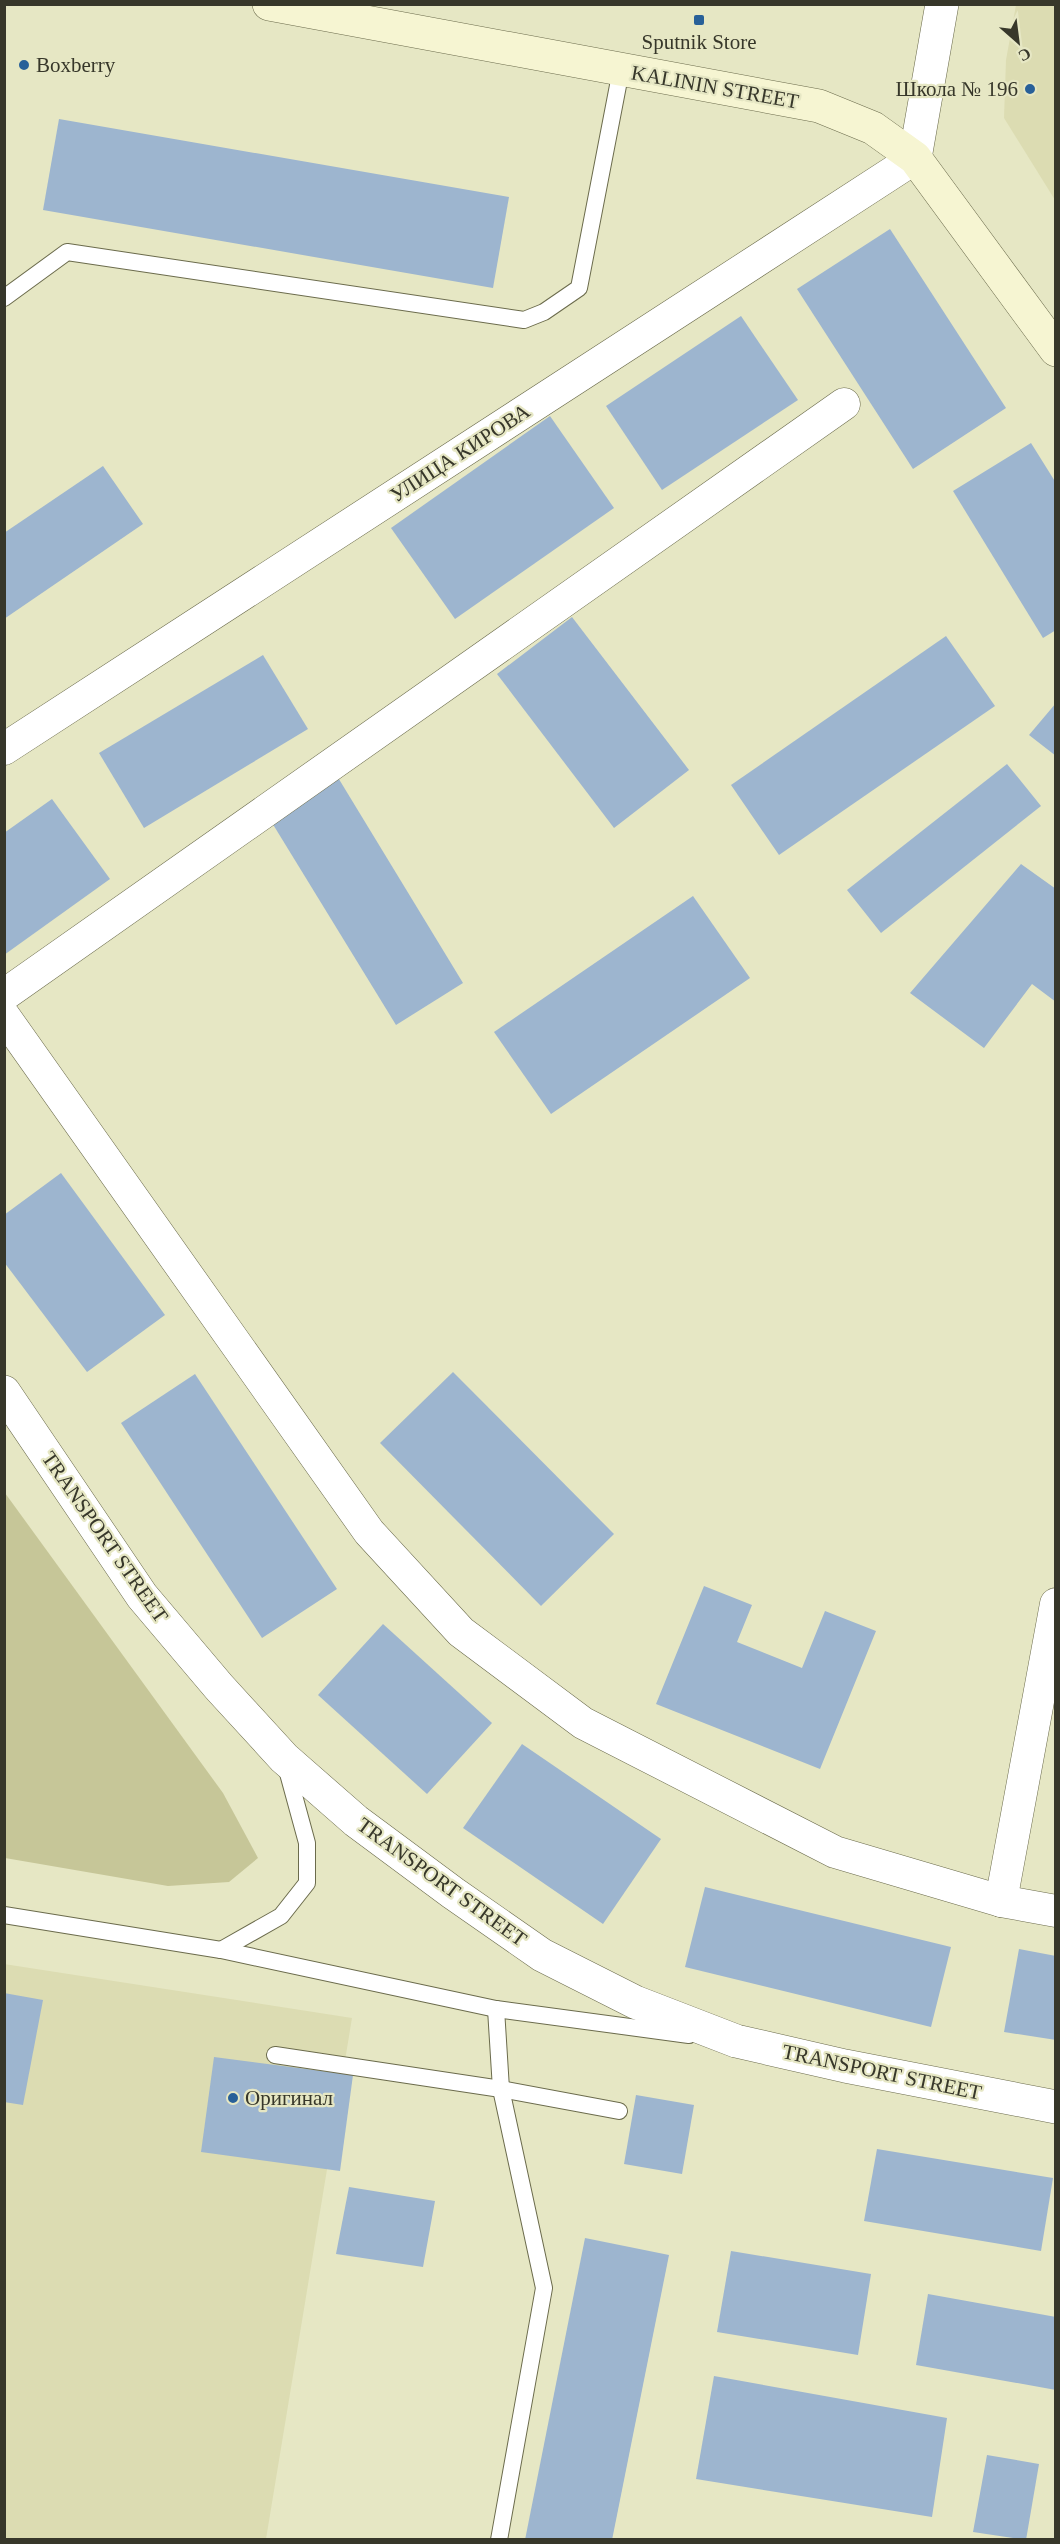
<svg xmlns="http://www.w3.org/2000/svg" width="1060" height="2544" viewBox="0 0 1060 2544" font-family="'Times New Roman',serif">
	<rect width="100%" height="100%" fill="#e6e7c4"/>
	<g fill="#dcdcb2">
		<path d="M1016 5H1055V200L1004 118 1006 60Z"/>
		<path d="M4 1964 352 2018 266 2539H5Z"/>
	</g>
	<path fill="#c6c698" d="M5 1493 223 1793 258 1858 229 1882 168 1886 5 1858Z"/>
	<g fill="#9db5cf">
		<path d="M59 119 509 197 493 288 43 210Z"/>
		<path d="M890 229 1006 408 913 469 797 289Z"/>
		<path d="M741 316 798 400 662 490 606 406Z"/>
		<path d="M550 416 614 508 455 619 391 528Z"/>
		<path d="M1031 443 1056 483V630L1043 638 953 491Z"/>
		<path d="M103 466 143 524 4 619V533Z"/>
		<path d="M572 617 689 770 614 828 497 674Z"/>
		<path d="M946 636 995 706 779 855 731 785Z"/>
		<path d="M263 655 308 729 144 828 99 753Z"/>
		<path d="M1056 703V756L1029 735Z"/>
		<path d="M1007 764 1041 806 881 933 847 890Z"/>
		<path d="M334 771 463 983 396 1025 266 813Z"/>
		<path d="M52 799 110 879 4 955V833Z"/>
		<path d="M1021 864 1056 889V1002L1032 984 984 1048 910 993Z"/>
		<path d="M693 896 750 978 551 1114 494 1032Z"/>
		<path d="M61 1173 165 1315 87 1372 4 1262V1215Z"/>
		<path d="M453 1372 614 1534 541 1606 380 1443Z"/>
		<path d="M195 1374 337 1589 262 1638 121 1423Z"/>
		<path d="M704 1586 752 1605 737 1642 802 1668 825 1611 876 1631 820 1769 656 1704Z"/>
		<path d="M383 1624 492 1723 427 1794 318 1695Z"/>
		<path d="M522 1744 661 1839 603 1924 463 1828Z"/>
		<path d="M705 1887 951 1947 931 2027 685 1967Z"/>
		<path d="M1019 1949 1056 1956V2040L1004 2032Z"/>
		<path d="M4 1993 43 2000 23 2105 4 2102Z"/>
		<path d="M214 2057 353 2075 340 2171 201 2152Z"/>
		<path d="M636 2095 694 2105 682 2174 624 2164Z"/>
		<path d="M877 2149 1053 2178 1041 2251 864 2221Z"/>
		<path d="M349 2187 435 2201 423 2267 336 2254Z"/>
		<path d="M585 2238 669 2255 612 2540H525Z"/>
		<path d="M731 2251 871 2274 858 2355 717 2332Z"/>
		<path d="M928 2294 1056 2317V2390L916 2365Z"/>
		<path d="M714 2376 947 2418 932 2517 696 2479Z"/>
		<path d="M987 2455 1039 2464 1026 2540 973 2532Z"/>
	</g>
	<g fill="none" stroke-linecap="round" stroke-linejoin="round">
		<defs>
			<g id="service">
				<path d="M4 298 67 252 524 320 544 312 579 288 621 70"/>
				<path d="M4 1915 221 1950 496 2009 689 2035"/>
				<path d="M221 1950 281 1916 307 1883V1843L286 1766"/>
				<path d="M496 2009 501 2089 544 2288 499 2540"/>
				<path d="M275 2055 501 2089 619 2111"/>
			</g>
			<g id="minor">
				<path d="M4 749 915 158"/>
				<path d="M4 995 844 404"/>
				<path d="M4 1016 369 1532 461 1632 583 1723 835 1852 1001 1901 1056 1911"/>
				<path d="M1001 1901 1056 1604"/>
			</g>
			<g id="tertiary">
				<path d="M915 158 942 4"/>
				<path d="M4 1392 142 1596 219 1687 284 1758 356 1821 453 1893 542 1955 635 2002 736 2041 845 2066 1056 2107"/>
			</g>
			<path id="secondary" d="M269 4 819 106 873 128 915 158 1056 350"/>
		</defs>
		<use href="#service" stroke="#6b6b4c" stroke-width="18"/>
		<use href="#minor" stroke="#6b6b4c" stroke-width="33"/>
		<use href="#tertiary" stroke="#6b6b4c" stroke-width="34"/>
		<use href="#secondary" stroke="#6b6b4c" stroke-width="34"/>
		<use href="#service" stroke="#fff" stroke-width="16"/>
		<use href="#minor" stroke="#fff" stroke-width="32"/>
		<use href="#tertiary" stroke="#fff" stroke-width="33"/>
		<use href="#secondary" stroke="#f6f5d2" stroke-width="33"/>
	</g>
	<g fill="#286098" stroke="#e6e7c4" stroke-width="2">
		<rect x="693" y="14" width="12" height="12" rx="3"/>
		<circle cx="24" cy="65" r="6"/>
		<circle cx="1030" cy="89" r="6"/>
		<circle cx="233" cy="2098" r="6"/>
	</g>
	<g text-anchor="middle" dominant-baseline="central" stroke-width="4.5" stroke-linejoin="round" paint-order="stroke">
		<g font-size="21" fill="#37372a" stroke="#e6e7c4" text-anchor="start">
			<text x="699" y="42" text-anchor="middle">Sputnik Store</text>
			<text x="36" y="65">Boxberry</text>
			<text x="1018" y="89" text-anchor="end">Школа № 196</text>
			<text x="245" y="2098">Оригинал</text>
		</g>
		<g font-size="21" fill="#37372a" stroke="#e6e7c4">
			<text transform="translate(715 87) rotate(10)">KALININ STREET</text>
			<text transform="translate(460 453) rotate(-33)">УЛИЦА КИРОВА</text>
			<text transform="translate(105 1537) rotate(55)">TRANSPORT STREET</text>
			<text transform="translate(442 1882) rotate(36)">TRANSPORT STREET</text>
			<text transform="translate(882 2072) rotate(12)">TRANSPORT STREET</text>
		</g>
	</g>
	<rect width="1060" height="2544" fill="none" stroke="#37372a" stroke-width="12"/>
	<g transform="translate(1018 42) rotate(152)" stroke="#e6e7c4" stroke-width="4.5" paint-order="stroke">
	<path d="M0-4.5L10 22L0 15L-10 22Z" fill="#37372a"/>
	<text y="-9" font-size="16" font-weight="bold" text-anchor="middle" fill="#37372a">С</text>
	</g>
</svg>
